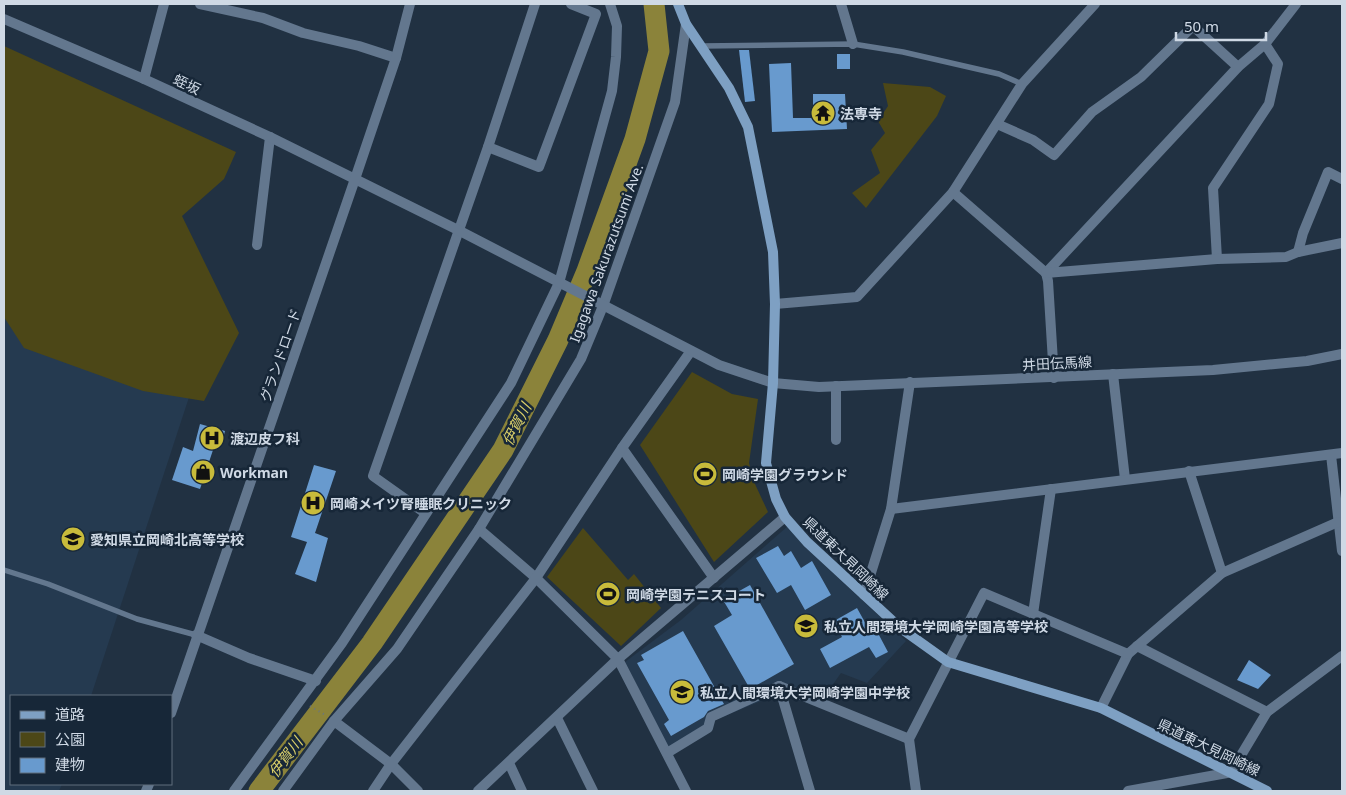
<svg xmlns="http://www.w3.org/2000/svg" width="1346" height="795" viewBox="0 0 1346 795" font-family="'Noto Sans','Noto Sans JP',sans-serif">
	<rect width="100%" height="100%" fill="#213142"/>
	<g fill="#253a50">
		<path d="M4 265 194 382 91 696H11V784H62L59 791H4Z"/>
		<path d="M788 526 804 546 906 641 867 683 841 673 824 697 790 689 708 723 668 748 625 662 681 620Z"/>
	</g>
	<g fill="#4c4717">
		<path d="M4 46 236 152 224 179 182 216 239 333 204 401 143 391 24 348 4 317Z"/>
		<path d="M883 83 930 87 946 96 937 116 866 208 852 193 880 173 871 150 885 133 878 121 888 106Z"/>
		<path d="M692 372 732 394 758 399 749 463 755 484 768 512 714 562 640 445Z"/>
		<path d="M583 528 628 580 634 574 661 608 621 646 547 577Z"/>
	</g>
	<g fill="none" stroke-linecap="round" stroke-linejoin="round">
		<path stroke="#8b833a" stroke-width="21" d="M259 791 372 643 503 450 558 340 587 271 635 139 659 51 654 4"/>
	</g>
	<g fill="#689ace">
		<path d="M739 50H749L755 101 745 102Z"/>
		<rect x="837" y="54" width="13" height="15"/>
		<path d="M791 63 793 118H813V94H845L847 129 772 132 769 64Z"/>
		<path d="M200 424 225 431 221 446 215 444 200 489 172 480 183 447 193 451Z"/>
		<path d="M314 465 336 471 315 533 328 538 316 582 295 574 307 542 291 537Z"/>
		<path d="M778 546 784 556 791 551 801 568 812 561 831 595 805 610 791 585 777 593 756 558Z"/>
		<path d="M750 585 794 664 750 689 714 626 732 615 723 600Z"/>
		<path d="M857 608 867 626 872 622 888 652 876 658 869 647 830 668 820 649 842 637 834 621Z"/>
		<path d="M683 631 724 704 708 711 704 717 671 736 664 724 669 720 637 663 644 660 641 655Z"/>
		<path d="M1249 660 1271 675 1258 689 1237 680Z"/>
	</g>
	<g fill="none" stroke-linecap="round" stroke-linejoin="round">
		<path stroke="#687584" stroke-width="2" stroke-dasharray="1 4" stroke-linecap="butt" d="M310 706 325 715"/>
		<g stroke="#63778e" stroke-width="5.5">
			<path d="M702 46 853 44 903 52 999 74 1022 84"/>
			<path d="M4 570 48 584 137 619 196 635"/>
		</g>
		<g stroke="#63778e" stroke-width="10">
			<path d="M200 4 263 18 303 33 359 46 396 58"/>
			<path d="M841 4 853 44"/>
			<path d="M144 79 164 4"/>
			<path d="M997 124 1033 140 1054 155 1092 112 1141 77 1193 26 1238 67"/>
			<path d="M488 147 539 167 596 14 571 4"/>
			<path d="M953 192 1046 273 1048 281 1054 378"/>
			<path d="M257 245 270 137"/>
			<path d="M1298 252 1303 233 1328 172 1342 179"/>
			<path d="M1217 259 1213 188 1269 104 1278 64 1265 44"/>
			<path d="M1046 273 1238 67 1265 44 1296 4"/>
			<path d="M1046 273 1217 259 1286 257 1298 252 1342 243"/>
			<path d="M775 304 857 297 953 192 1022 84 1095 4"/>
			<path d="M1113 374 1125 479"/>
			<path d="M836 386V440"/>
			<path d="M622 448 714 578"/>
			<path d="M1331 455 1342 551"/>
			<path d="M1189 471 1222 573"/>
			<path d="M891 509 1342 453"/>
			<path d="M425 513 373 476 488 147 535 4"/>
			<path d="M479 529 536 578 618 659 686 791"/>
			<path d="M864 595 891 509 910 382"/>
			<path d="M1033 614 1051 489"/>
			<path d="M196 635 249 658 316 681"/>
			<path d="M1137 646 1267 712"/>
			<path d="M779 686 810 791"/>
			<path d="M1101 708 1128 654 1222 573 1338 522"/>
			<path d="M557 718 593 791"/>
			<path d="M334 721 391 764 418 791"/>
			<path d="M667 753 708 728 711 717 779 686 909 739"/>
			<path d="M509 763 522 791"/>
			<path d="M234 791 342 643 511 383 559 283 612 91 616 57 617 26 610 4"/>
			<path d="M283 791 334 721 397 649 479 529 581 359 603 306 675 102 686 24"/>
			<path d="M373 791 391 764 536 578 622 448 691 351"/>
			<path d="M478 791 618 659 785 517"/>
			<path d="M916 791 909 739 984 593 1128 654"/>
			<path d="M1128 791 1227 773 1234 767 1267 712 1342 656"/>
		</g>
		<g stroke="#63778e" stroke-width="10">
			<path d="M4 19 144 79 270 137 458 230 719 365 773 383 819 387 1213 370 1307 361 1342 354"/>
			<path d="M171 713 355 179 396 58 410 4"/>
			<path d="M146 791 149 784"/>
		</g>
		<path stroke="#7ea0c3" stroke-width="10" d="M678 4 686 24 729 88 748 127 773 252 775 304 773 383 766 463 776 499 785 517 807 542 899 627 948 662 1101 708 1267 791"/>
	</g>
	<defs>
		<symbol id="temple-disc" viewBox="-11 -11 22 22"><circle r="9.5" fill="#c8bb3b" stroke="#172738"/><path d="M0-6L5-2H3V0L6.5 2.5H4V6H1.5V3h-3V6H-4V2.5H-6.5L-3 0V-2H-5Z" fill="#111"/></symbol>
		<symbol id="hospital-disc" viewBox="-11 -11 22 22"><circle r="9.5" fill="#c8bb3b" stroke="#172738"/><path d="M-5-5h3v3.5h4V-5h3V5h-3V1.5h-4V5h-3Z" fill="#111"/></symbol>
		<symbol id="shop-disc" viewBox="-11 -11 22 22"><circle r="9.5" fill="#c8bb3b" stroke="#172738"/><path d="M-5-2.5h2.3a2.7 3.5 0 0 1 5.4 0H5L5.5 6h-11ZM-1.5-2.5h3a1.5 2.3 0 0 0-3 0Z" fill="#111"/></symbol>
		<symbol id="stadium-disc" viewBox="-11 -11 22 22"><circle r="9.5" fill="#c8bb3b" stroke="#172738"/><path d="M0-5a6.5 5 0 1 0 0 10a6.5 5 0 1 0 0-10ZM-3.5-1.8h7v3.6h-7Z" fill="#111"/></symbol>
		<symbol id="school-disc" viewBox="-11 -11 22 22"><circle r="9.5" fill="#c8bb3b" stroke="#172738"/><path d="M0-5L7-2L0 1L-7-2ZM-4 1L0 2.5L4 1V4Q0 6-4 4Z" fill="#111"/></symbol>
	</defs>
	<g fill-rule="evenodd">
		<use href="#temple-disc" x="809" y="99" width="28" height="28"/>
		<use href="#hospital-disc" x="198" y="424" width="28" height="28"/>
		<use href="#shop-disc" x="189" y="458" width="28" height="28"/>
		<use href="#stadium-disc" x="691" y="460" width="28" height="28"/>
		<use href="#hospital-disc" x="299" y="489" width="28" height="28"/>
		<use href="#school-disc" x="59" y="525" width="28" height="28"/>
		<use href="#stadium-disc" x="594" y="580" width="28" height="28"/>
		<use href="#school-disc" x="792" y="612" width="28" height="28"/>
		<use href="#school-disc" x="668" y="678" width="28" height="28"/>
	</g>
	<g text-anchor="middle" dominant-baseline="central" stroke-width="5" stroke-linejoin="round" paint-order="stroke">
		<g font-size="14" fill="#cfd9e5" stroke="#172738">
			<text transform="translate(187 84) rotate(25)">蛭坂</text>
			<text transform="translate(606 253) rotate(-70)">Igagawa Sakurazutsumi Ave.</text>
			<text transform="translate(280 355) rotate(-71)">グランドロード</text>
			<text transform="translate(1057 363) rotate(-3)">井田伝馬線</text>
			<text transform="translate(846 558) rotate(44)">県道東大見岡崎線</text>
			<text transform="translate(1209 747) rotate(26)">県道東大見岡崎線</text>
		</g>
		<g font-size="14" font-weight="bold" fill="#cfd9e5" stroke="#172738" text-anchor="start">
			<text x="840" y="113">法専寺</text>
			<text x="230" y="438">渡辺皮フ科</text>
			<text x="220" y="472">Workman</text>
			<text x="722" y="474">岡崎学園グラウンド</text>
			<text x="330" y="503">岡崎メイツ腎睡眠クリニック</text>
			<text x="90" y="539">愛知県立岡崎北高等学校</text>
			<text x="626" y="594">岡崎学園テニスコート</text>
			<text x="824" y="626">私立人間環境大学岡崎学園高等学校</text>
			<text x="700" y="692">私立人間環境大学岡崎学園中学校</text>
		</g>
		<g font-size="15" font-style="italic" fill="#dacf69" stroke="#172738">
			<text transform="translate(516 424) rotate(-63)">伊賀川</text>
			<text transform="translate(285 757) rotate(-53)">伊賀川</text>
		</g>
	</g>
	<rect width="1346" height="795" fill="none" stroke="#cfd9e5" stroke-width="10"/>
	<rect x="10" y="695" width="162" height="90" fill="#172738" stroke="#616e7d"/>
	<rect x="20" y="711" width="25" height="8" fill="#7ea0c3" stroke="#616e7d"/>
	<text x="55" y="720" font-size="15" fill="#cfd9e5">道路</text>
	<rect x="20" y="732" width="25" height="15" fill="#4c4717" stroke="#616e7d"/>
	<text x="55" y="745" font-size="15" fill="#cfd9e5">公園</text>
	<rect x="20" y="758" width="25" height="15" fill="#689ace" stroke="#616e7d"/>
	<text x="55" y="770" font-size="15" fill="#cfd9e5">建物</text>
	<path d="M1176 32v8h90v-8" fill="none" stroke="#cfd9e5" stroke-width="2.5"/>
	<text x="1184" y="32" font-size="15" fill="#cfd9e5" stroke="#172738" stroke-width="4" paint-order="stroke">50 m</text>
</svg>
